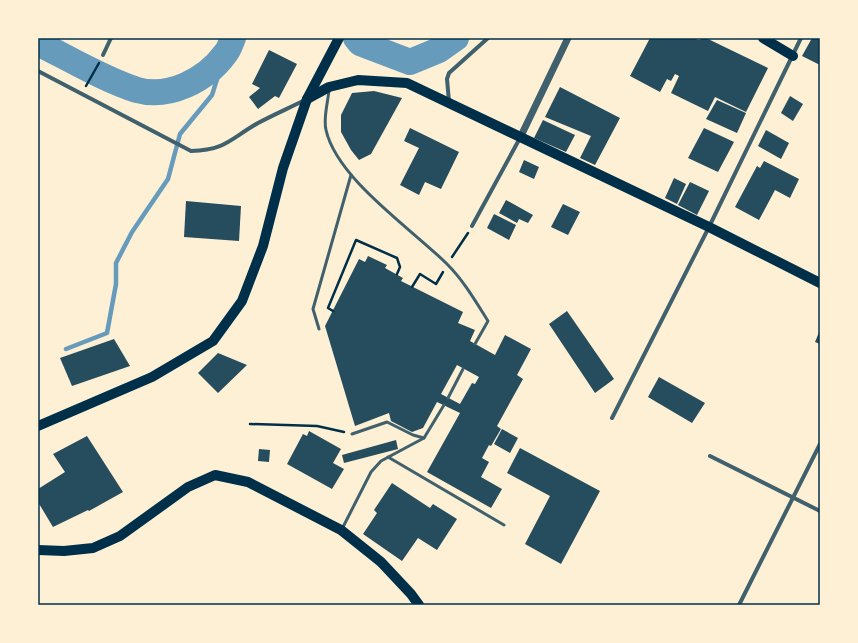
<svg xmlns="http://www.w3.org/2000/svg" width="858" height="643" viewBox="0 0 858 643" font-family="Karla,sans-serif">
	<rect width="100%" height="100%" fill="#fdf0d5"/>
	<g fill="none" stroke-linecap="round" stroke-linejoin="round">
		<path stroke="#669bbc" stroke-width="4.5" d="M66 349 107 333 116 284V263L132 232 168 179 180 134 212 95 225 54"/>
		<g stroke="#669bbc" stroke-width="26">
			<path d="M356 38 360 43 410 62 439 50 456 38"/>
			<path d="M38 43C68 58 105 80 137 90 169 99 206 80 225 54 229 50 231 43 233 38"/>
		</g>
	</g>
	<g fill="#264d5e" fill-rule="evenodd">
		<path d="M650 38H694L698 40 706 38 768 68 746 112 715 97 708 111 671 93 679 76 675 74 671 81 667 79 660 92 630 76Z"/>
		<path d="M812 38H820V65L802 56Z"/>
		<path d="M269 50 297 64 279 98 275 96 258 109 249 97 260 88 252 84Z"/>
		<path d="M560 87 620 118 595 165 580 158 591 136 545 117Z"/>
		<path d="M374 91 402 98 371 154 359 160 351 150 341 132V115L352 93Z"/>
		<path d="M790 96 803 104 793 121 781 113Z"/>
		<path d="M717 100 746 113 737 133 706 119Z"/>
		<path d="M543 120 575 135 566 152 534 138Z"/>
		<path d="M410 128 459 152 441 189 425 182 419 195 400 185 419 148 404 141Z"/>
		<path d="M704 128 734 142 718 172 688 158Z"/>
		<path d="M766 130 789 143 781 159 758 146Z"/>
		<path d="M524 160 539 167 534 179 519 172Z"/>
		<path d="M764 161 799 179 790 198 775 190 759 220 735 207 757 166 760 168Z"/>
		<path d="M674 178 686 184 677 204 665 198Z"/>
		<path d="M690 182 709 191 697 215 678 205Z"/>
		<path d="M506 200 533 215 528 223 519 219 517 223 499 213Z"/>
		<path d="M186 201 241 206 239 241 184 237Z"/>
		<path d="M563 204 580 212 568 235 551 227Z"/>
		<path d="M494 214 516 225 509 240 487 228Z"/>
		<path d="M368 256 387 265 385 268 403 278 401 281 463 312 458 323 475 330 470 341 495 355 505 335 531 349 517 375 523 379 497 426 501 429 491 446 489 445 482 458 489 462 481 477 502 489 491 508 427 472 460 413 437 402 423 428 412 432 391 421 389 413 355 426 325 326 359 259 365 262ZM457 365 479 377 475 384 472 383 460 404 441 394Z"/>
		<path d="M567 311 614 379 595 393 549 324Z"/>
		<path d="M820 330V344L815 342Z"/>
		<path d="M114 339 130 366 72 386 60 358Z"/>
		<path d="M218 353 247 365 218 393 198 373Z"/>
		<path d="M659 377 705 403 692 423 648 397Z"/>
		<path d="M502 429 518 438 510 453 494 444Z"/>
		<path d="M309 431 341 449 333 463 344 469 332 489 287 464 303 434 307 436Z"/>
		<path d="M87 436 123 492 89 511 88 510 53 527 38 502V489L65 472 53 454Z"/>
		<path d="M396 440 398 449 344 463 342 455Z"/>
		<path d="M520 448 600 491 561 564 525 544 550 496 507 473Z"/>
		<path d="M259 449 270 450 269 462 258 461Z"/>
		<path d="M392 483 430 508 433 504 457 519 437 550 418 538 402 561 363 534 377 513 374 510Z"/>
	</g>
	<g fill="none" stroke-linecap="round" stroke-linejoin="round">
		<g stroke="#003049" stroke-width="2.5">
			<path d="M86 86 99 63"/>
			<path d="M452 257 468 233"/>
			<path d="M412 287 420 274 436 284 443 272"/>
			<path d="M333 311 328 308 356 240 397 258 400 267 397 274"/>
			<path d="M250 424 317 426 344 432"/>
		</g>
		<g stroke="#3f606c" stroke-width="3">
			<path d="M329 90C328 102 323 118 326 130 337 179 412 229 447 264 464 281 476 302 488 321L475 344"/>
			<path d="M319 329 313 309 351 175"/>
			<path d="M448 398 463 369"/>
			<path d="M352 434 387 422 413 435 424 438"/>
			<path d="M388 457 504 525"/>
			<path d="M342 529 371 472 381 461 424 438 444 405"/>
		</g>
		<g stroke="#3f606c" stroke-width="4">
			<path d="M103 55 111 38"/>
			<path d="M38 71 191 151C226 150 230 139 258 123 273 115 289 108 305 100"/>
			<path d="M449 102 447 79 449 73 488 38"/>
			<path d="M472 226 520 138"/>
			<path d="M612 418 709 227 801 38"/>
			<path d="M710 456 820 511"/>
			<path d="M739 605 820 444"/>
		</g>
		<path stroke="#3f606c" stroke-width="7" d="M520 138 568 38"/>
		<g stroke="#003049" stroke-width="10">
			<path d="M763 38 793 56"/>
			<path d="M307 99 329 87 358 80 407 83 709 227 820 283"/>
			<path d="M38 426 152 377 213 341 242 301 263 246 283 168 307 99 339 38"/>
			<path d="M38 550 64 551 93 548 120 536 188 487 215 475 248 482 341 530 381 562 411 594 419 605"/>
		</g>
	</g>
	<rect width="858" height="643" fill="none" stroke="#fdf0d5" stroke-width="78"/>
	<rect x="39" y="39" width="780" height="565" fill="none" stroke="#003049" stroke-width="1.5"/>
</svg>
